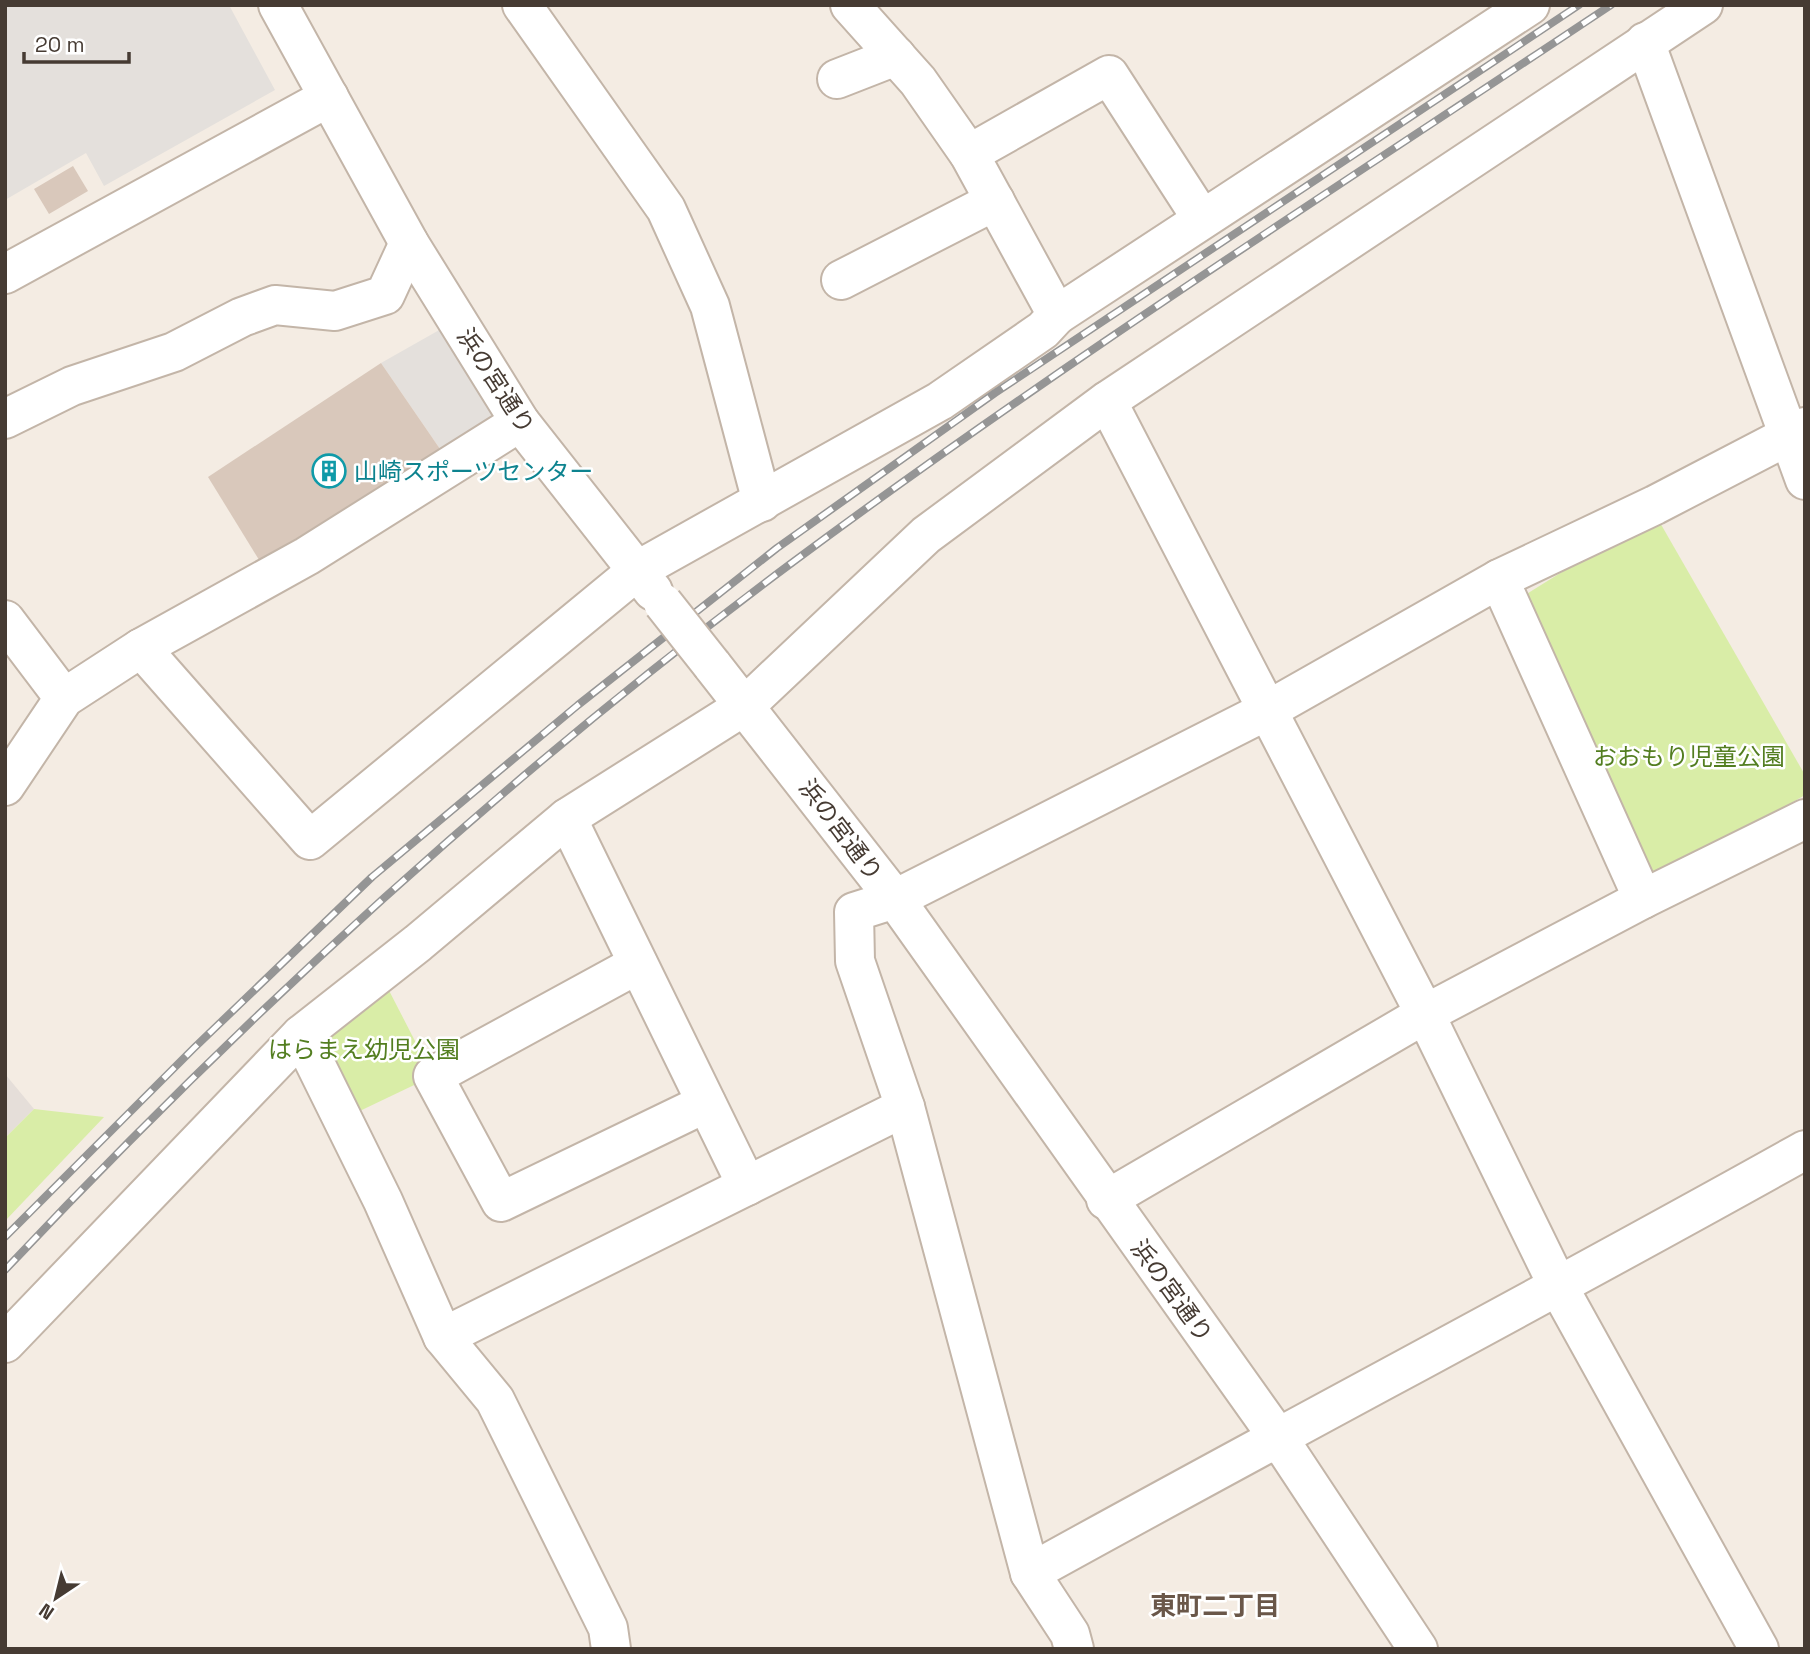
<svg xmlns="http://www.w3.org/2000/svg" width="1810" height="1654" viewBox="0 0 1810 1654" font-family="'Space Grotesk','Noto Sans JP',sans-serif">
	<rect width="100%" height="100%" fill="#f4ece3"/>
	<path fill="#e5ded9" d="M5 1074 34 1109 5 1138Z"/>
	<g fill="#d9eda7">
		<path d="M1655 514 1805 775V795L1645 888 1525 595Z"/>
		<path d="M380 973 433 1076 343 1119 301 1035Z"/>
		<path d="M34 1109 104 1117 5 1221V1138Z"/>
	</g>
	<g fill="#e4e0dc">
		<path d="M5 5H229L275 90 104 186 86 153 5 200Z"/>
		<path d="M457 320 520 422 451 465 381 363Z"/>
	</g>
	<g fill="#d9c8bb">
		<path d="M73 166 88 191 49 214 34 189Z"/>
		<path d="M381 363 451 465 269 576 208 477Z"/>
	</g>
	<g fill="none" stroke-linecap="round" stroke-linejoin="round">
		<defs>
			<g id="minor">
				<path d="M278 5 409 243 520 422 653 591"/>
				<path d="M522 5 666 209 710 306 762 502"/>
				<path d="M850 5 918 81 969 154 1057 315"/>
				<path d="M1645 42 1805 480"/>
				<path d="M837 79 896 56"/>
				<path d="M969 154 1109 75 1202 219"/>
				<path d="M5 274 329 97"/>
				<path d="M841 280 995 201"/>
				<path d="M1107 401 1425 1014 1559 1288 1759 1649"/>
				<path d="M5 419 72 386 174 352 242 317 275 305 335 311 385 295 409 243"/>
				<path d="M1499 579 1643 899"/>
				<path d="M5 620 64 698"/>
				<path d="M141 648 310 840 638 570 940 401 1043 330 1057 315 1530 5"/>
				<path d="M712 665 895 899 1277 1436 1418 1649"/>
				<path d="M5 786 64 698 141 648 307 556 520 422"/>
				<path d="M567 818 747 1186"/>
				<path d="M638 964 433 1076 501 1202 706 1103"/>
				<path d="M301 1035 383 1201 443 1337 495 1400 608 1628 611 1649"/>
				<path d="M1106 1200 1425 1014 1643 899 1805 819"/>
				<path d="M443 1337 905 1107"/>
				<path d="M5 1343 301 1035 418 943 567 818 746 705 926 535 1107 401 1703 5"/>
				<path d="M1030 1573C1288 1430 1548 1294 1805 1150"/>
				<path d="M1074 1649 1070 1634 1030 1573 905 1107 855 961 854 912 895 899 1268 710 1499 579 1655 505 1805 427"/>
			</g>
		</defs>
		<use href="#minor" stroke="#c3b5a8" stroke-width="42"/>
		<use href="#minor" stroke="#fff" stroke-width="38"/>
		<defs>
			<g id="rail">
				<path d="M5 1237 194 1048 372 877 578 705 777 548 995 393 1579 5"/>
				<path d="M5 1270C247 1013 510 772 793 562 1058 365 1336 188 1611 5"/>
			</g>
		</defs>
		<use href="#rail" stroke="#959595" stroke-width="8"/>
		<use href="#rail" stroke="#fff" stroke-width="5" stroke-dasharray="16" stroke-linecap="butt"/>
		<defs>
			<path id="minor-bridge" d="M663 603 712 665"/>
		</defs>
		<use href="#minor-bridge" stroke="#c3b5a8" stroke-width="42" stroke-linecap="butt"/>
		<use href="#minor-bridge" stroke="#fff" stroke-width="38"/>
	</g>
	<defs>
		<symbol id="building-ring" viewBox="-11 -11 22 22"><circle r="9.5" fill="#fff" stroke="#0f9aa8" stroke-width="1.5"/><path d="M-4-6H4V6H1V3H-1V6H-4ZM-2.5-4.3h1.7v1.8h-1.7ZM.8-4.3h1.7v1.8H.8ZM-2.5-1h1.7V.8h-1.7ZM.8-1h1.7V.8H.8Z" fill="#0f9aa8"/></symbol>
	</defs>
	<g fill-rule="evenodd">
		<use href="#building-ring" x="310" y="452" width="38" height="38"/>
	</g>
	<g text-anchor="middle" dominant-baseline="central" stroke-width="5" stroke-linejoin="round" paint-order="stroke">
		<g font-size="24" fill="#463b33" stroke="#fff">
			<text transform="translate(496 381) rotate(57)">浜の宮通り</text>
			<text transform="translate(841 830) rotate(53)">浜の宮通り</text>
			<text transform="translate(1172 1291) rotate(54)">浜の宮通り</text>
		</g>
		<g font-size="24" fill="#0d838f" stroke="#fff" text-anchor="start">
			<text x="354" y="471">山崎スポーツセンター</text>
		</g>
		<g font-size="24" fill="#537e20" stroke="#fff">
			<text x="1689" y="756">おおもり児童公園</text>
			<text x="364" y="1049">はらまえ幼児公園</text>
		</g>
		<g font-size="26" font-weight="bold" fill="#6a5749" stroke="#fff">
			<text x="1215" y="1606">東町二丁目</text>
		</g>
	</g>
	<rect width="1810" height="1654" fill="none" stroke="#463b33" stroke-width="14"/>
	<g transform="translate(56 1598) rotate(215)" stroke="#ffffff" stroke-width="5" paint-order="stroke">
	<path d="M0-5L12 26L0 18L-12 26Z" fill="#463b33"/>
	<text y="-10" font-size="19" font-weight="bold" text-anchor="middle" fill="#463b33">N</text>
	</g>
	<path d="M24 52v10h105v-10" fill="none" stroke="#463b33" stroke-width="3.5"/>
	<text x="35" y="52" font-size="21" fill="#463b33" stroke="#ffffff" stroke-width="5" paint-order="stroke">20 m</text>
</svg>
